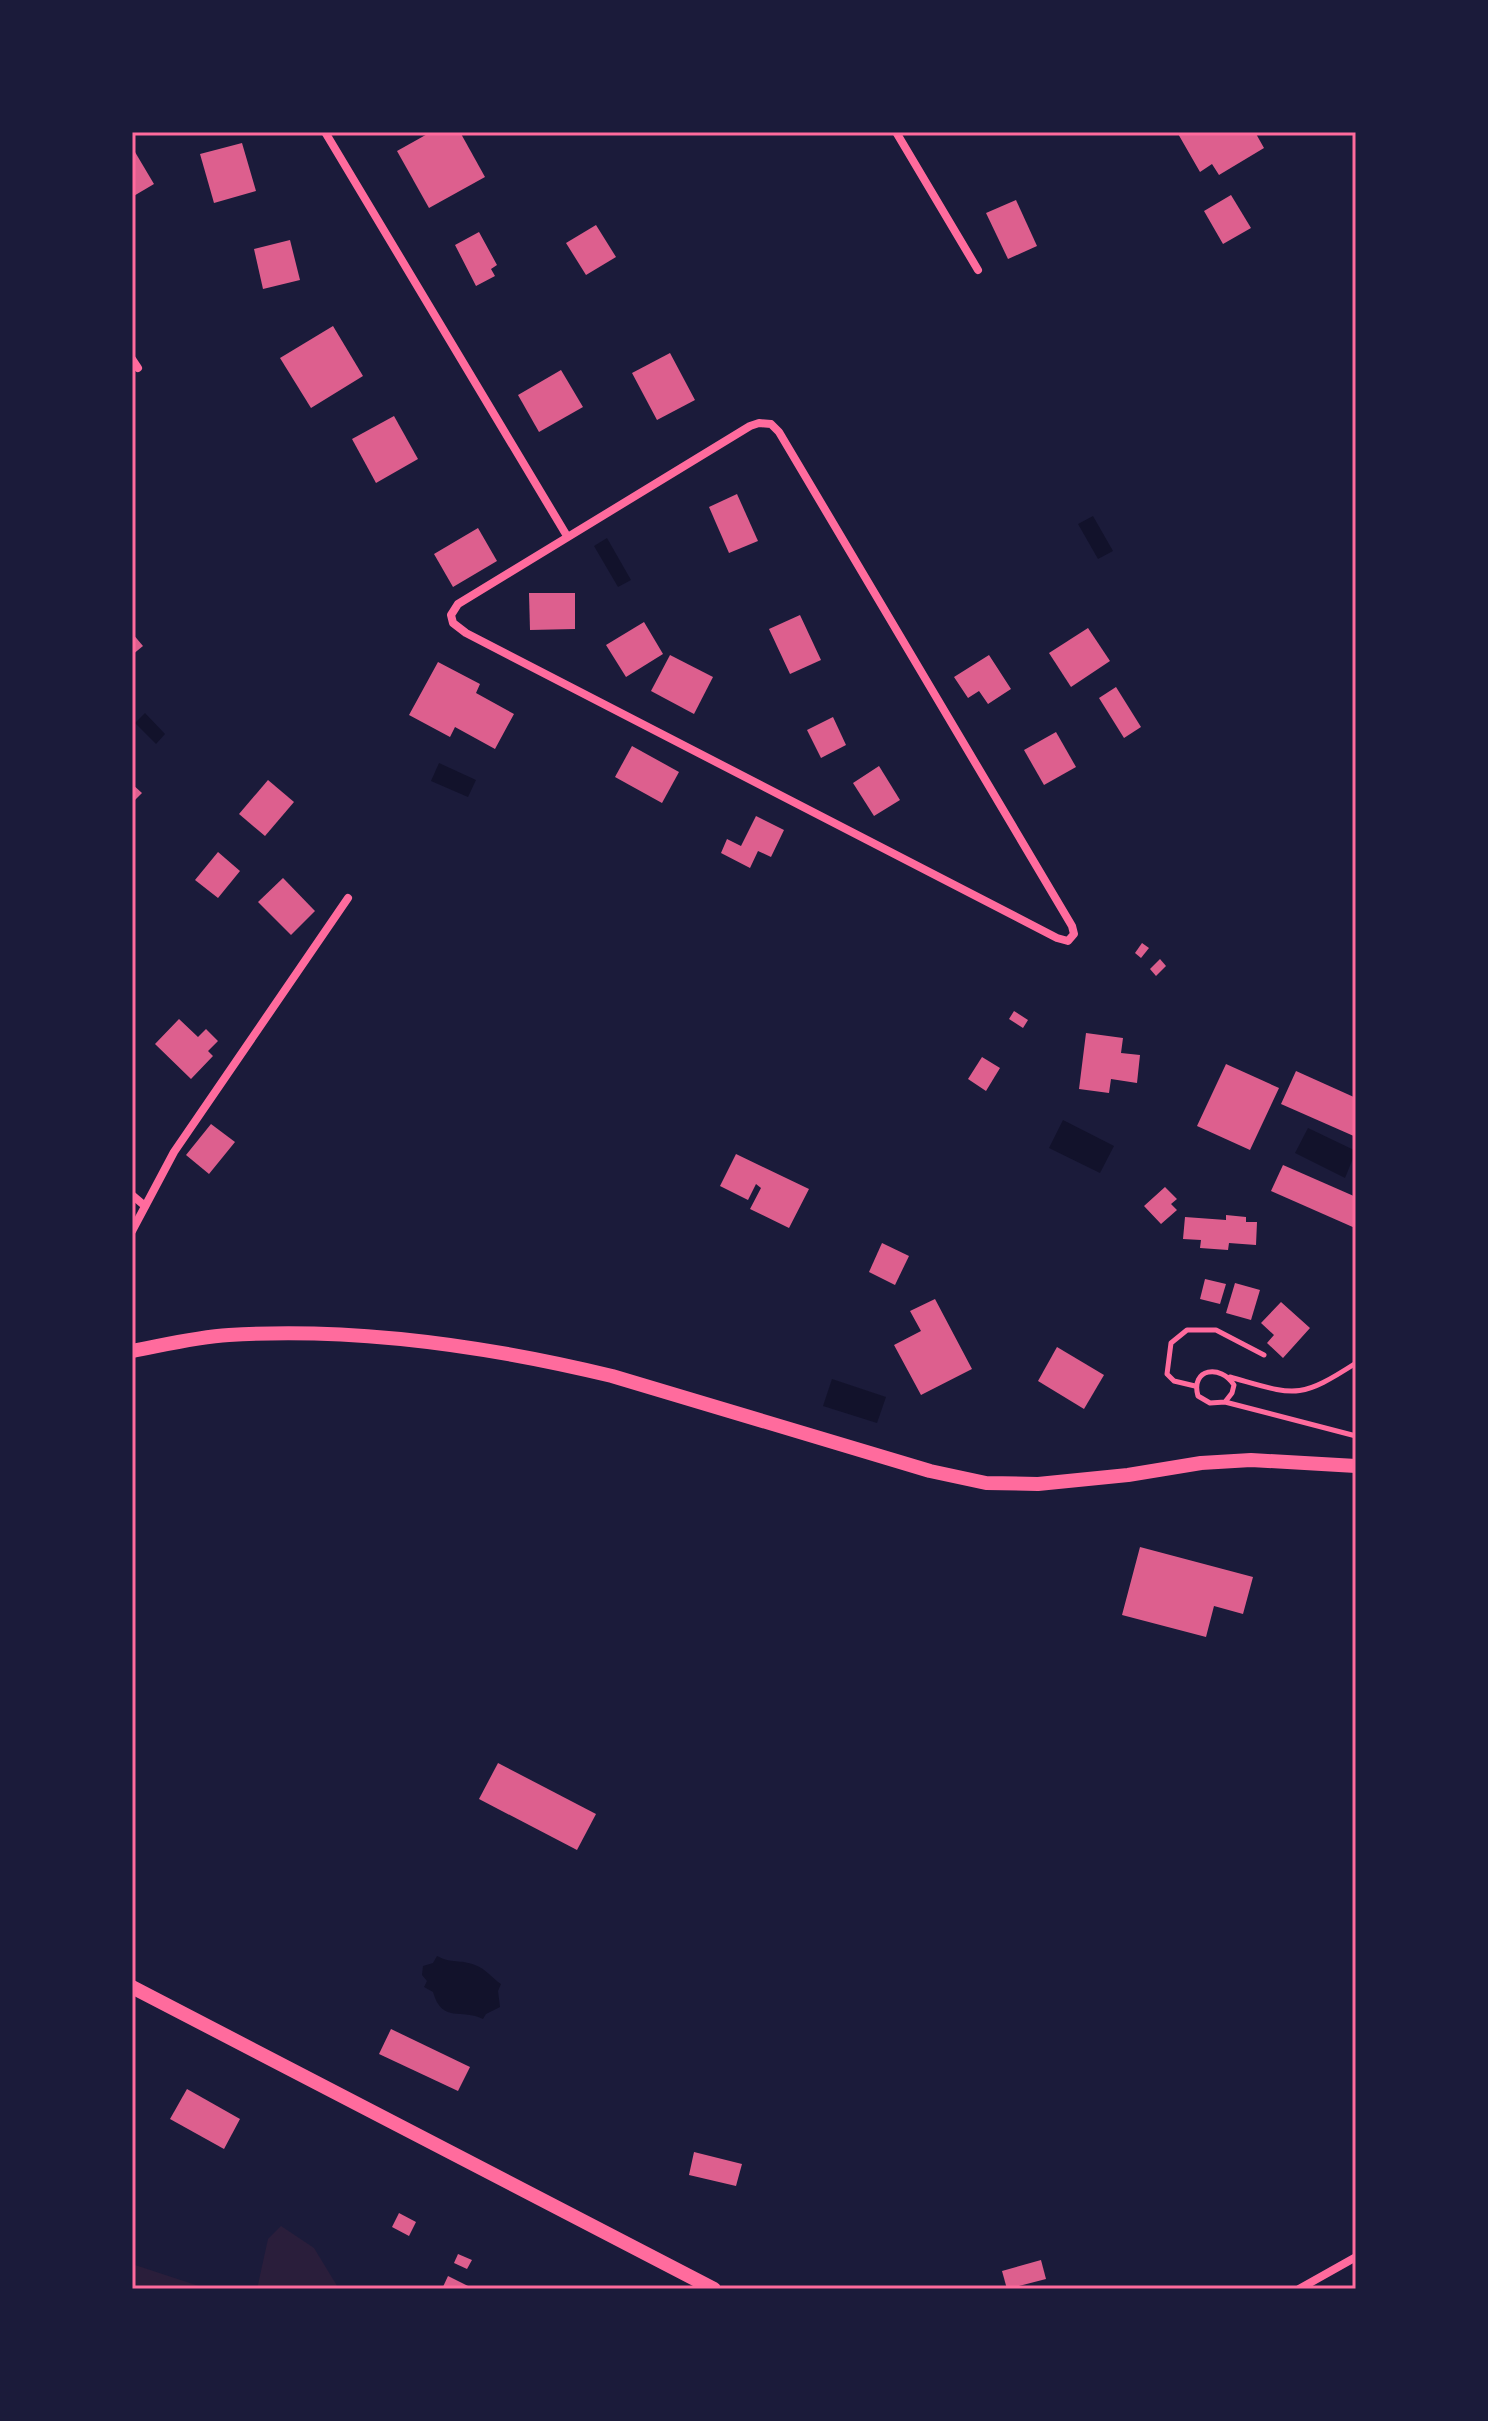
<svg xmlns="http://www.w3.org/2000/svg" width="1488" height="2421" viewBox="0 0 1488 2421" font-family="Jost,sans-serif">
	<rect width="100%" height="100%" fill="#1b1b3a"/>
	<g fill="#2a1e3b">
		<path d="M281 2226 314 2248 339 2289H257L268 2239Z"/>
		<path d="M132 2264 208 2289H132Z"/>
	</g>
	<g fill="#12122b">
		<path d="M1093 516 1113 551 1098 559 1078 524Z"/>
		<path d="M607 538 631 580 618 587 594 546Z"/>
		<path d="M145 713 165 734 156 744 135 723Z"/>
		<path d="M439 763 476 780 468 797 431 781Z"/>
		<path d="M1063 1120 1114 1146 1100 1173 1049 1148Z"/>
		<path d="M1308 1128 1356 1151 1345 1178 1295 1153Z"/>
		<path d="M832 1379 886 1397 877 1423 823 1406Z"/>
		<path d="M437 1956C452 1964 460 1959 475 1965 486 1969 492 1978 501 1984L498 1991 500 2007 486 2014 483 2019C462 2008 442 2024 433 1992L424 1987 427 1981 422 1975 423 1966 433 1963Z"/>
	</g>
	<g fill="#dd5f8e">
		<path d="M431 132H460L485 177 429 208 397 151Z"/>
		<path d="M1177 132H1255L1264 148 1219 175 1212 164 1200 172Z"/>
		<path d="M242 143 256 191 214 203 200 154Z"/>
		<path d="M132 147 154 184 132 197Z"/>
		<path d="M1231 195 1251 228 1223 244 1204 211Z"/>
		<path d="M1016 200 1037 246 1008 259 986 213Z"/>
		<path d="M596 225 616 257 586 275 566 243Z"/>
		<path d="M479 232 497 265 491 269 495 276 476 286 455 245Z"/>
		<path d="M290 240 300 280 263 289 254 249Z"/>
		<path d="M333 326 363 376 311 408 280 358Z"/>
		<path d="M670 353 695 400 657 420 632 373Z"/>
		<path d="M561 370 583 407 539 432 518 395Z"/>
		<path d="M394 416 418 459 376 483 352 439Z"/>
		<path d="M737 494 758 541 729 553 709 507Z"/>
		<path d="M478 528 497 561 453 587 434 554Z"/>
		<path d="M529 593H575V629L530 630Z"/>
		<path d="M800 615 821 660 790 674 769 629Z"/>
		<path d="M644 622 663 654 626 677 606 645Z"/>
		<path d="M1088 628 1110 661 1071 687 1049 653Z"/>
		<path d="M132 633 143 646 132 655Z"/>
		<path d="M670 655 713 677 694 714 651 691Z"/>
		<path d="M989 655 1011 689 988 704 979 691 968 698 954 677Z"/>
		<path d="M438 662 480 684 476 693 514 714 495 749 455 727 450 737 409 715Z"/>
		<path d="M1116 687 1141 727 1124 738 1099 698Z"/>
		<path d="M833 717 846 745 821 758 807 730Z"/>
		<path d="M1056 732 1076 767 1044 785 1024 750Z"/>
		<path d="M632 746 679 772 662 803 615 777Z"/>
		<path d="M879 766 900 800 874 816 853 783Z"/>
		<path d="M268 780 294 802 265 836 239 814Z"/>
		<path d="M132 784 142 793 132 803Z"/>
		<path d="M756 816 784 830 771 857 758 851 750 868 721 853 727 839 741 846Z"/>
		<path d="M218 852 240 871 218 898 195 880Z"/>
		<path d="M283 878 315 911 291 935 258 902Z"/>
		<path d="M1142 943 1149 948 1141 958 1135 953Z"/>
		<path d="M1160 959 1166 966 1156 976 1150 969Z"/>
		<path d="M1014 1011 1028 1020 1023 1028 1009 1019Z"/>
		<path d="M179 1019 198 1037 206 1029 218 1041 208 1051 213 1056 191 1079 155 1044Z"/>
		<path d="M1086 1033 1123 1038 1121 1053 1140 1055 1137 1083 1111 1079 1109 1093 1079 1089Z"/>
		<path d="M982 1057 1000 1068 986 1091 968 1079Z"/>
		<path d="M1226 1064 1279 1088 1250 1150 1197 1126Z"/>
		<path d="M1296 1071 1356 1098V1137L1281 1104Z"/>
		<path d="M211 1124 235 1142 209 1174 186 1155Z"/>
		<path d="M736 1154 809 1189 789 1228 750 1209 761 1188 756 1184 748 1200 720 1186Z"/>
		<path d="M1283 1165 1356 1197 1355 1228 1271 1191Z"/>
		<path d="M1165 1187 1177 1199 1171 1204 1177 1210 1161 1224 1144 1206Z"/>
		<path d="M1226 1215 1246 1217V1222H1257L1256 1245 1229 1243 1228 1250 1200 1248 1201 1240 1183 1239 1185 1217 1226 1220Z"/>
		<path d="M882 1243 909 1256 895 1285 869 1272Z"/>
		<path d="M1205 1279 1226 1284 1220 1304 1200 1299Z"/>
		<path d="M1235 1283 1260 1290 1251 1320 1226 1313Z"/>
		<path d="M935 1299 972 1369 921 1395 894 1345 921 1331 910 1311Z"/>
		<path d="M1281 1302 1310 1328 1283 1358 1267 1343 1274 1335 1261 1323Z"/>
		<path d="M1057 1347 1104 1375 1084 1409 1038 1381Z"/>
		<path d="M1140 1547 1253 1577 1243 1614 1214 1606 1206 1637 1122 1615Z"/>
		<path d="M498 1763 596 1814 577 1850 479 1799Z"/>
		<path d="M391 2029 470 2067 458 2091 379 2054Z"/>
		<path d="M187 2089 240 2119 224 2149 170 2119Z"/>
		<path d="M694 2152 742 2164 736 2186 689 2175Z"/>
		<path d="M399 2213 416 2222 409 2236 392 2227Z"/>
		<path d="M458 2254 472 2260 467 2269 454 2263Z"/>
		<path d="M1041 2260 1046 2279 1007 2289 1002 2271Z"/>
		<path d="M448 2276 474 2289H442Z"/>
	</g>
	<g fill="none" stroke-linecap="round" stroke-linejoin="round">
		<g stroke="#ff6b9d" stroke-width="5">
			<path d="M1230 1377C1295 1395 1297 1401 1356 1363"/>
			<path d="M1195 1386 1174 1381 1167 1374 1171 1343 1187 1330H1216L1264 1355"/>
			<path d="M1225 1402 1232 1393 1234 1385C1221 1364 1190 1368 1198 1396L1210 1403 1225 1402 1356 1436"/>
		</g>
		<g stroke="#ff6b9d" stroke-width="8">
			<path d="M325 132 567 536"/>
			<path d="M896 132 978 270"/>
			<path d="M132 359 138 368"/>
			<path d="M759 423 771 424 779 432 1072 926 1074 934 1068 941 1057 938 466 633 453 623 451 615 458 604 750 426Z"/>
			<path d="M132 1195 145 1206"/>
			<path d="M132 1231 174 1152 348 898"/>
			<path d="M1299 2289 1356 2257"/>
		</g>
		<path stroke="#ff6b9d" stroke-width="14" d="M132 1351C164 1345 196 1337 229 1335 357 1327 488 1346 612 1376L930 1471 986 1483 1038 1484 1128 1475 1201 1463 1251 1460 1356 1466"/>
		<path stroke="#ff6b9d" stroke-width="14" d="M132 1987 714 2289"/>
	</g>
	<rect width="1488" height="2421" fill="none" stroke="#1b1b3a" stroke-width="268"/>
	<rect x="134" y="134" width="1220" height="2153" fill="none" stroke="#ff6b9d" stroke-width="3"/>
</svg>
